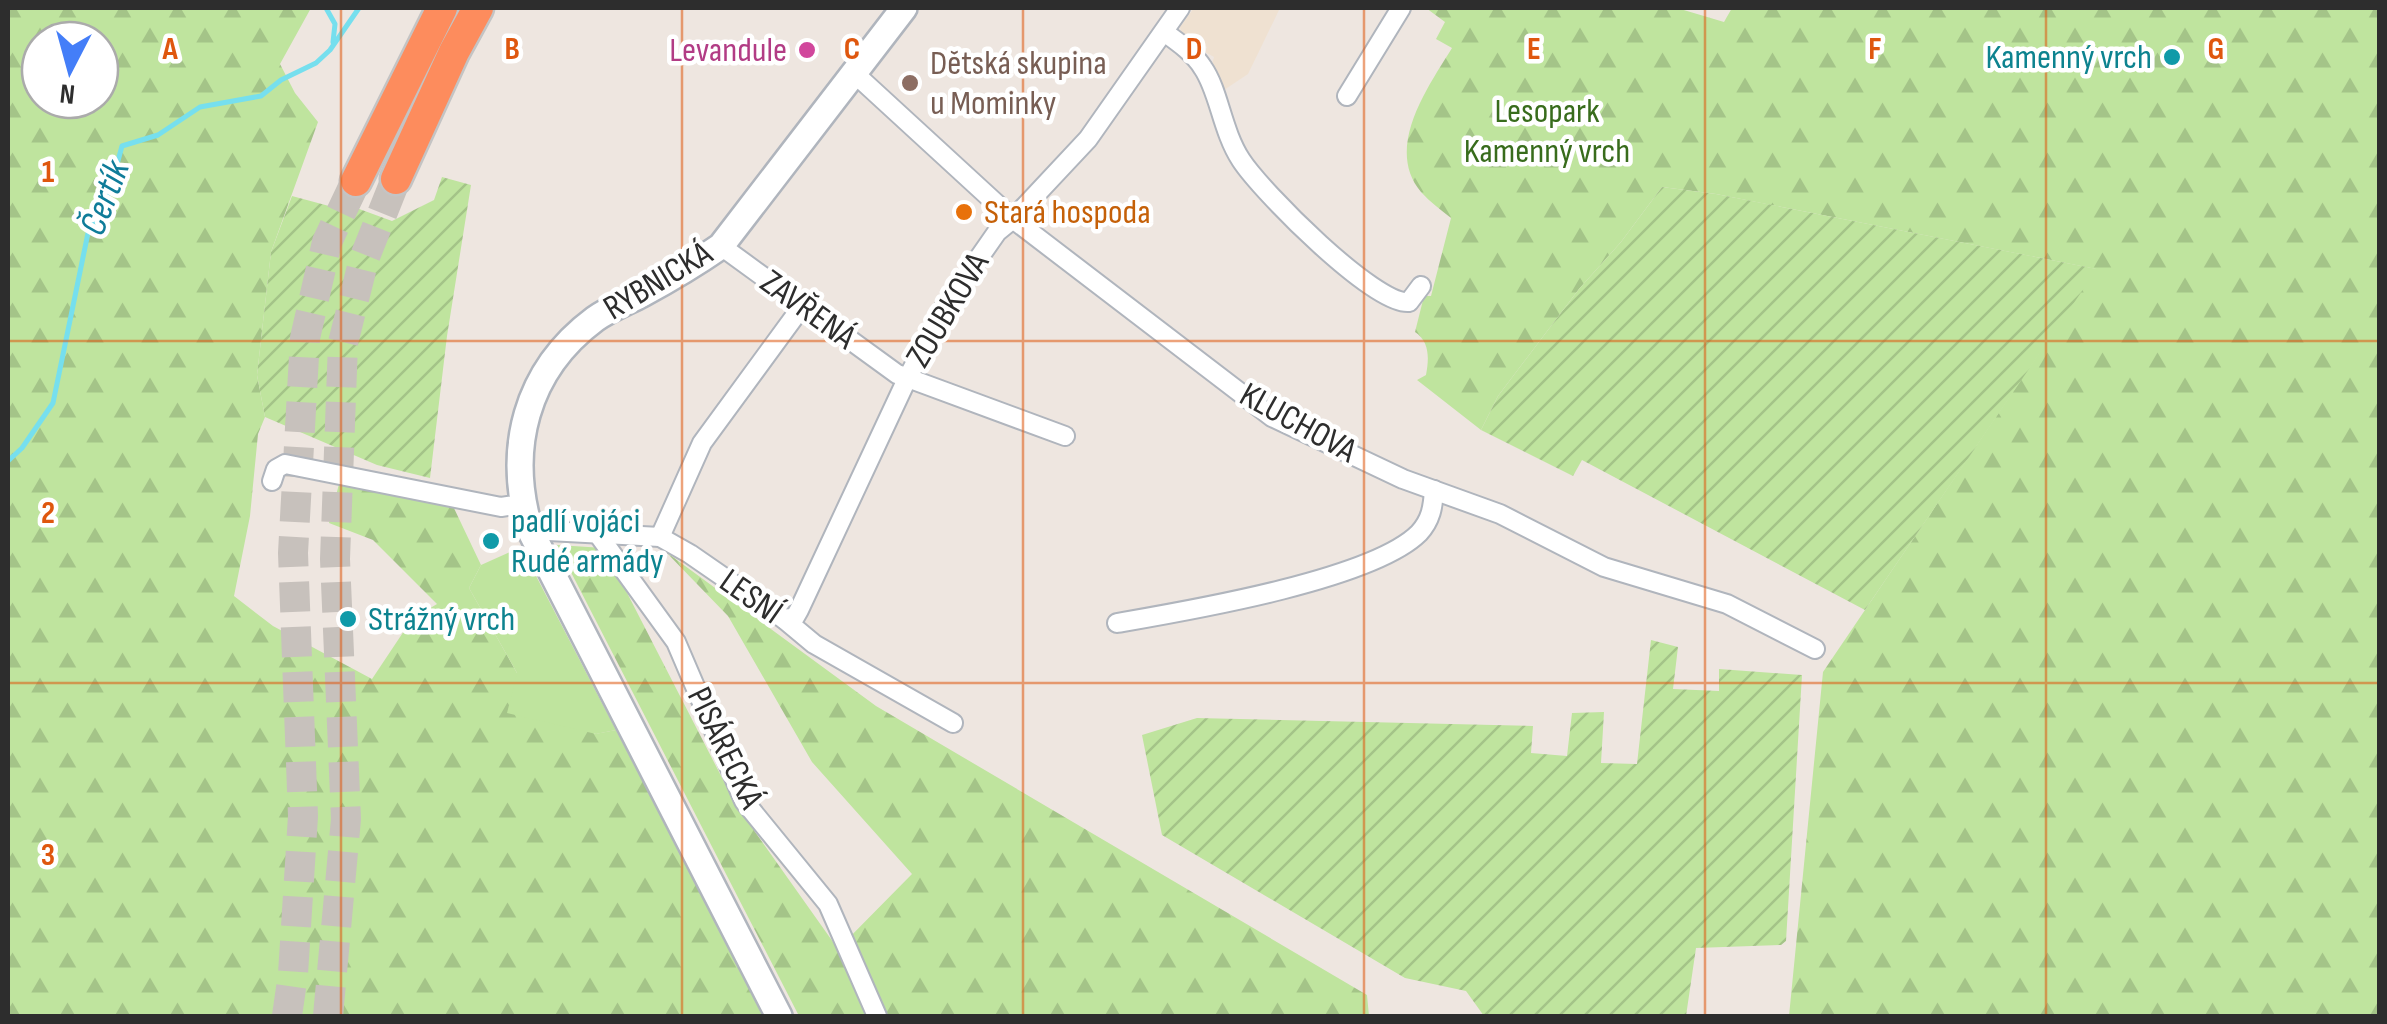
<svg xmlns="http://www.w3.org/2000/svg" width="2387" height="1024" viewBox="0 0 2387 1024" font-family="'Sofia Sans Condensed',sans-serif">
	<defs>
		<pattern id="forest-firs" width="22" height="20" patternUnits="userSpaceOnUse" patternTransform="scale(2.5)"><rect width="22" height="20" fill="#bfe49e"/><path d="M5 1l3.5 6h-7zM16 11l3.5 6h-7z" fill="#a4c488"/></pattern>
		<pattern id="garden-furrows" width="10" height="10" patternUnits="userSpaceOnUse" patternTransform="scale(2.5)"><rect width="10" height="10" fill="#bfe49e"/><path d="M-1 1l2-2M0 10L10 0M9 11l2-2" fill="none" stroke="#a4c488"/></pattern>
	</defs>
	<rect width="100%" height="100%" fill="#eee6e0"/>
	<path fill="#efe1d1" d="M1194 8H1280L1248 74 1218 94 1211 68 1214 57 1205 52 1207 47 1182 35 1180 27Z"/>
	<g fill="url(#forest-firs)" fill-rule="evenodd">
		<path d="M8 8H311L280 64 295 93 318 122 271 252 257 375 265 417 258 434 250 516 234 596 273 626 372 679 412 619 437 604 373 540 329 523 340 480 452 504 481 565 469 588 517 673 595 734 616 730 764 1016H8ZM40 40H100V100H40Z"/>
		<path d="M1426 8H1677L1724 22 1732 8H2379V1016H1789L1823 672 2096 269 1716 194 1662 187 1621 242 1579 289 1498 396 1481 430 1417 380 1426 375C1429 359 1430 342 1415 332L1424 296H1431L1451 218C1441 210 1430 202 1421 192 1384 148 1428 87 1452 48L1436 39 1445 22Z"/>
		<path d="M557 545 604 548 736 805 838 949 912 874 812 762 728 616 666 552 876 706 1367 995 1369 1016H799Z"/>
	</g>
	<path fill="#bfe49e" d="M521 547 616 730 596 734 507 713 517 673 469 588 481 565Z"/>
	<g fill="url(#garden-furrows)">
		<path d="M442 177 471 185 447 336 430 478 377 465 265 417 257 375 271 252 292 196 329 206 332 199 392 221 434 200Z"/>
		<path d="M1662 187 1716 194 2097 269 1865 610 1582 460 1573 476 1481 430 1498 396 1579 289 1621 242Z"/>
		<path d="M1651 640 1678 647 1673 689 1719 691V669L1802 675 1786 941 1781 945 1696 948 1686 1016H1484L1466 991 1405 978 1162 835 1142 735 1197 718 1533 726 1531 753 1567 756 1572 713 1604 712 1601 763 1637 764Z"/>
	</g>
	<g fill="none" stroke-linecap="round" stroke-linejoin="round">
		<g stroke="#76dfee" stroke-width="5">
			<path d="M326 8 335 24 333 42"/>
			<path d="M8 461 22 448 53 403 88 233 110 190 122 146 158 135 200 107 261 96 281 80 316 63 330 50 359 8"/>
		</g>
		<g stroke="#c7c1bc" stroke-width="30" stroke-dasharray="30 15" stroke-linecap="butt">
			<path d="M287 1016 293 974 303 816 293 553 305 338 327 242 356 181"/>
			<path d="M328 1016 346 819 335 559 343 343 364 259 396 179"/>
		</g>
		<defs>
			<g id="street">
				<path d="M1164 32C1178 42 1194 53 1203 68 1219 91 1222 131 1241 160 1261 191 1375 306 1409 302L1421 286"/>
				<path d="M854 73 1013 219 1272 417 1403 479 1500 514 1604 567 1727 604 1815 649"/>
				<path d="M1347 96 1401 8"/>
				<path d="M721 246 897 374 1065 436"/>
				<path d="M272 481 276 469 285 464 501 507 522 504"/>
				<path d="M530 530 660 537 690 554 784 619 814 644 953 723"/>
				<path d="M597 533 676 642 744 801 828 904 877 1016"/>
				<path d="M660 537 702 443 803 305"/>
				<path d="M784 619 795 617 799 610 907 379 944 308 997 232 1013 219 1088 139 1180 8"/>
				<path d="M1117 623C1186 611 1372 580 1419 533 1431 520 1433 507 1434 490"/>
			</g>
			<path id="secondary" d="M779 1016 530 530C506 450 525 371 595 319 609 309 627 302 642 294 670 279 695 264 721 246L904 8"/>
			<g id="highway">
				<path d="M396 179 454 52 478 8"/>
				<path d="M356 181 442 8"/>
			</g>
		</defs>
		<use href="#street" stroke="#b0b5bd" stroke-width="22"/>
		<use href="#secondary" stroke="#b0b5bd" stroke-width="30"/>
		<use href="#highway" stroke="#c4c4c4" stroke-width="35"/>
		<use href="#street" stroke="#fff" stroke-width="18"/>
		<use href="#secondary" stroke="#fff" stroke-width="25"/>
		<use href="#highway" stroke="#fd8c5d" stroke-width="30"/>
	</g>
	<path fill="none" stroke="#df570e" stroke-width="2.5" stroke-opacity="0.55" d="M341 8V1016M682 8V1016M1023 8V1016M1364 8V1016M1705 8V1016M2046 8V1016M8 341H2380M8 683H2380"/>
	<circle fill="#d1479c" stroke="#fff" stroke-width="4" cx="807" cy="50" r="10"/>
	<g fill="#0f9aa8" stroke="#fff" stroke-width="4">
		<circle cx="2172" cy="57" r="10"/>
		<circle cx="491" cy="541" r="10"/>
		<circle cx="348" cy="619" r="10"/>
	</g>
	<circle fill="#8d6e63" stroke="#fff" stroke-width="4" cx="910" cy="83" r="10"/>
	<circle fill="#e8710a" stroke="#fff" stroke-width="4" cx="964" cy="212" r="10"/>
	<g text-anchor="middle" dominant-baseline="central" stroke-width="9" stroke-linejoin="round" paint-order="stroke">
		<g font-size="35" fill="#b23c85" stroke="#fff" text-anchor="end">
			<text x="787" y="50">Levandule</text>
		</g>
		<g font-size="35" fill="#0d838f" stroke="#fff" text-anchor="start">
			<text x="2152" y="57" text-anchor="end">Kamenný vrch</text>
			<text x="511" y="521">padlí vojáci<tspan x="511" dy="40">Rudé armády</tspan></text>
			<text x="368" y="619">Strážný vrch</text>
		</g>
		<g font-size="35" fill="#785e54" stroke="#fff" text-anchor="start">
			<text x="930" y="63">Dětská skupina<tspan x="930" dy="40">u Mominky</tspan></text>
		</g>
		<g font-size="35" fill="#386c1c" stroke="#fff">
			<text x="1547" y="111">Lesopark<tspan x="1547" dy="40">Kamenný vrch</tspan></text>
		</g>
		<g font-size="35" fill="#c56008" stroke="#fff" text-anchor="start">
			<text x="984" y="212">Stará hospoda</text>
		</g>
		<g font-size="35" fill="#2d2d2d" stroke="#fff">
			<text transform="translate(658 281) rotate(-31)">RYBNICKÁ</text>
			<text transform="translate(808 310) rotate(36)">ZAVŘENÁ</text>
			<text transform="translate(948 310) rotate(-59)">ZOUBKOVA</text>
			<text transform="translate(1298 423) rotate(29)">KLUCHOVA</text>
			<text transform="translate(751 597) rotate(35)">LESNÍ</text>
			<text transform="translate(725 748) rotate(64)">PISÁRECKÁ</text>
		</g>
		<g font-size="38" font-style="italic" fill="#0f7c99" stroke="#fff">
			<text transform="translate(105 198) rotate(-69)">Čertík</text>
		</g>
	</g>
	<g font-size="32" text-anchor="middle" font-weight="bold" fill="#df570e" stroke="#fff" stroke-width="9" stroke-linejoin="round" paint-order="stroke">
		<text x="170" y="59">A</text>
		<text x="512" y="59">B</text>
		<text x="852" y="59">C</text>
		<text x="1194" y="59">D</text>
		<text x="1534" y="59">E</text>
		<text x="1875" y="59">F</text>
		<text x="2216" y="59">G</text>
		<text x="48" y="182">1</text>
		<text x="48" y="523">2</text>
		<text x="48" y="865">3</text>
	</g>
	<rect width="2387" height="1024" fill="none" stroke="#2d2d2d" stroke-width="20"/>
	<g transform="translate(70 70) rotate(186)"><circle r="48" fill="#ffffff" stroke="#ababab" stroke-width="2.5"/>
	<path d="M0-8L18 38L0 25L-18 38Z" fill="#447ef8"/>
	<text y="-15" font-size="28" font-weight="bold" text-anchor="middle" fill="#2d2d2d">N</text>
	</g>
</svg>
